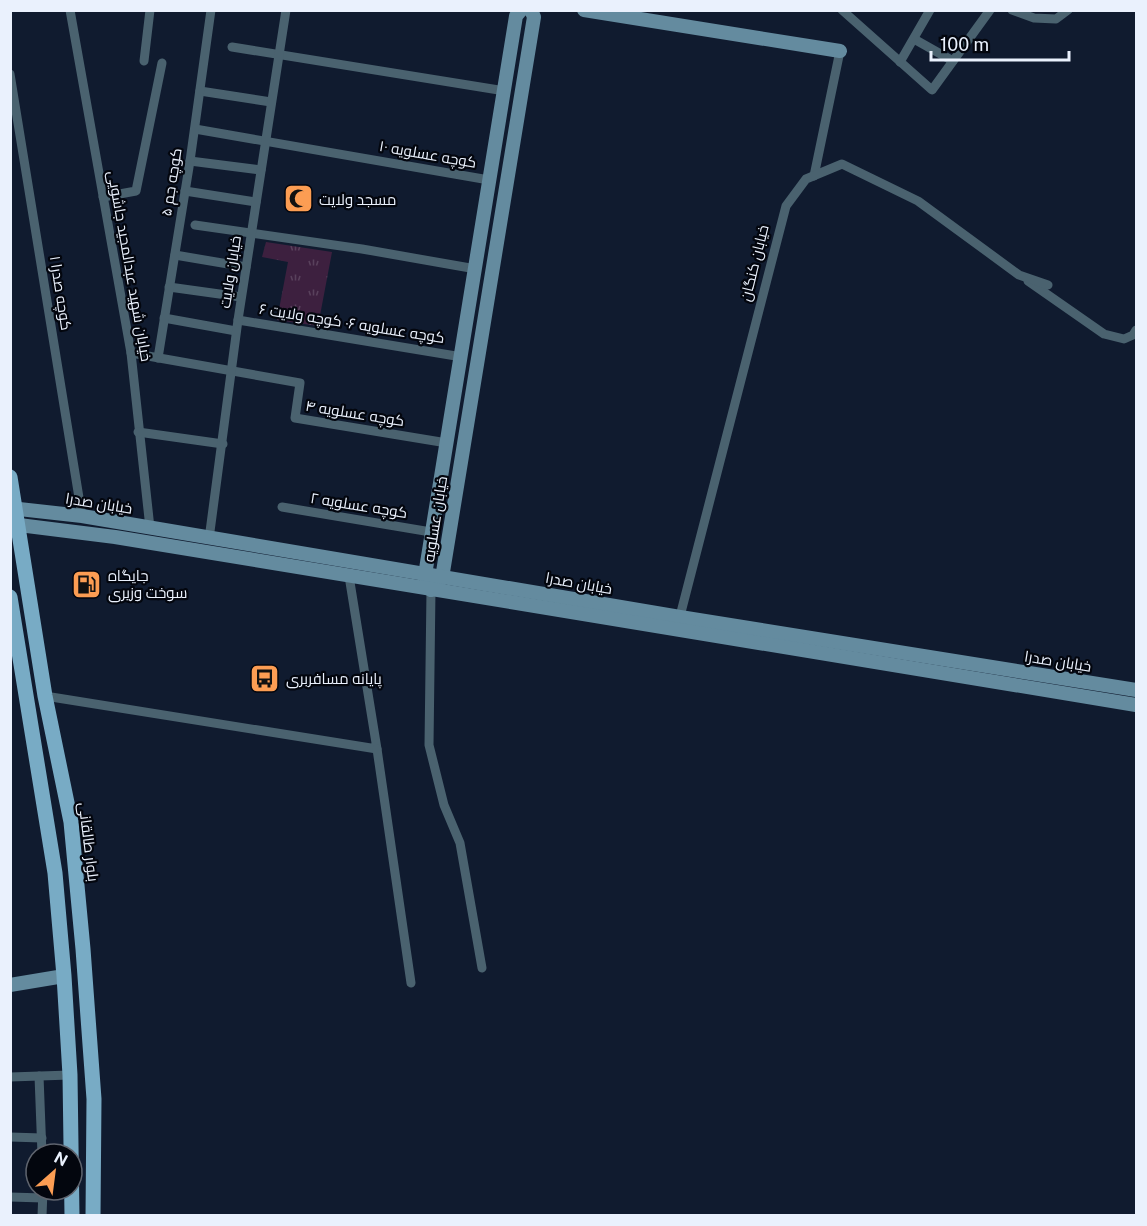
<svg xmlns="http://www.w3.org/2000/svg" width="1147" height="1226" viewBox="0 0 1147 1226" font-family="'Public Sans',Cairo,sans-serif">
	<defs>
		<pattern id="grass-tufts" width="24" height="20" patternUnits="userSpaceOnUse" patternTransform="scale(1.5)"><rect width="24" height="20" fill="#3d203f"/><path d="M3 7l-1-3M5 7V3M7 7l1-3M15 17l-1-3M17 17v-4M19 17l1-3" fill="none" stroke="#59415c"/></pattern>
	</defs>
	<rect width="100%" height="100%" fill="#101b2f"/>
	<path fill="url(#grass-tufts)" d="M266 242 332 252 318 326 277 320 288 262 262 257Z"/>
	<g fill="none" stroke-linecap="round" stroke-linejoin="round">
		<g stroke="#4a626f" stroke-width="9">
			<path d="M70 10 131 353 150 528"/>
			<path d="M842 10 932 90 990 10"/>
			<path d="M1012 10 1034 18 1056 19 1068 10"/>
			<path d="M914 39 953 61"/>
			<path d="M232 47 505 91"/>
			<path d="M144 61 150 10"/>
			<path d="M900 62 930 10"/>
			<path d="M10 74 82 516"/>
			<path d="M200 91 271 102"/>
			<path d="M195 129 489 180"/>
			<path d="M190 161 261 170"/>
			<path d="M814 176 840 51"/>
			<path d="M185 191 256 202"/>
			<path d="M103 197 136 191 162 63"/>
			<path d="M195 225 362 249 476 269"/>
			<path d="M175 255 246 267"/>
			<path d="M1028 281 1104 334 1124 339 1133 335 1136 330"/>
			<path d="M169 287 241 297"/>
			<path d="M164 318 236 331"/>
			<path d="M238 320 462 357"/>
			<path d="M131 353 300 383 295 418 447 443"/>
			<path d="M158 358 190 161 211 10"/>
			<path d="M138 432 223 444"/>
			<path d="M282 507 431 532"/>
			<path d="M209 539 238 320 286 10"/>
			<path d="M431 590 429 745 444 805 460 843 482 968"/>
			<path d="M679 620 786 206 806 179 842 164 918 201 1019 275 1048 285"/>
			<path d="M45 696 377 749 349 576"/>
			<path d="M377 749 411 983"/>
			<path d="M39 1076 42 1154"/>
			<path d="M10 1077 70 1075"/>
			<path d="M10 1137 42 1138"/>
			<path d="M10 1197 43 1198"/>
			<path d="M42 1216 43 1190"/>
		</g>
		<g stroke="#648b9f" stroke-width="14">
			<path d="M521 10 516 16 425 575 431 590 442 578 534 17 531 10"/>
			<path d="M584 10 840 51"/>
			<path d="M10 508 82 516 680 617 1136 690"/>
			<path d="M10 525H19L115 537 1136 705"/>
			<path d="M10 985 64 976"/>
		</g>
		<g stroke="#78abc5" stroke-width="15">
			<path d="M10 477 45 696 71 822 83 949 94 1099 93 1216"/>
			<path d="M10 597 55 873 64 976 70 1075 72 1216"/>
		</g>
	</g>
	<defs>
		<symbol id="mosque-square" viewBox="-11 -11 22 22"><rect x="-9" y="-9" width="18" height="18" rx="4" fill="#fc9d53" stroke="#03060e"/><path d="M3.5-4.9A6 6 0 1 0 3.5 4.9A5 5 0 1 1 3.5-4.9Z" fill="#111"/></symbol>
		<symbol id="fuel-square" viewBox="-11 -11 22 22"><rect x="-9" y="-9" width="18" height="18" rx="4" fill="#fc9d53" stroke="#03060e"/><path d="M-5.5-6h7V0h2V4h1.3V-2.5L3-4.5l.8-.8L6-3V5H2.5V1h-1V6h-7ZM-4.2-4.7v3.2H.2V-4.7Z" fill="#111"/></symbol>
		<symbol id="bus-square" viewBox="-11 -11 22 22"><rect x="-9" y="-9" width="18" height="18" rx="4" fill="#fc9d53" stroke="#03060e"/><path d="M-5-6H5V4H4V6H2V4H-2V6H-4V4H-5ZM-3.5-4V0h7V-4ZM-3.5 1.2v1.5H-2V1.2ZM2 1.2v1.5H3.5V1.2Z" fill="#111"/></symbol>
	</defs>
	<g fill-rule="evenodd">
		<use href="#mosque-square" x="282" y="182" width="33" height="33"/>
		<use href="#fuel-square" x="70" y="568" width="33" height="33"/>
		<use href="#bus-square" x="248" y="662" width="33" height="33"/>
	</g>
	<g text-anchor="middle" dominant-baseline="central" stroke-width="4.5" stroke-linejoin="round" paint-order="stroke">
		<g font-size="15" fill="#eaf1fd" stroke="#03060e">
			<text transform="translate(428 154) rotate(10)">کوچه عسلویه ۱۰</text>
			<text transform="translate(171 182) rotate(-81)">کوچه جم ۵</text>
			<text transform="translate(754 263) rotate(-76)">خیابان کنگان</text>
			<text transform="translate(130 266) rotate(80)">خیابان شهید عبدالمجید جاشویی</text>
			<text transform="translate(230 272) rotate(-81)">خیابان ولایت</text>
			<text transform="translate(61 293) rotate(81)">کوچه صدرا ۱</text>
			<text transform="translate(352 323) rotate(9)">کوچه عسلویه ۶- کوچه ولایت ۶</text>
			<text transform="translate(355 413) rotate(9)">کوچه عسلویه ۴</text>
			<text transform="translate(99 503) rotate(9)">خیابان صدرا</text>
			<text transform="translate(359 505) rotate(9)">کوچه عسلویه ۲</text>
			<text transform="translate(435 519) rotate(-81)">خیابان عسلویه</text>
			<text transform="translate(579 583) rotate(10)">خیابان صدرا</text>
			<text transform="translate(1058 661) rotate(9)">خیابان صدرا</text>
			<text transform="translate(89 842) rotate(83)">بلوار طالقانی</text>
		</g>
		<g font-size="15" fill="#eaf1fd" stroke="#03060e" text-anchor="start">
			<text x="319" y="199">مسجد ولایت</text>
			<text x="108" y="575">جایگاه<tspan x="108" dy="17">سوخت وزیری</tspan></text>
			<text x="286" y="678">پایانه مسافربری</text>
		</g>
	</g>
	<rect width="1147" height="1226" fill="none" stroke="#eaf1fd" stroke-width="24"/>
	<g transform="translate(54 1172) rotate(28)"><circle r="28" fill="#03060e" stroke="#5f646e" stroke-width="1.5"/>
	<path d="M0-4.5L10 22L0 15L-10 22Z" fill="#fc9d53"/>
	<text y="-9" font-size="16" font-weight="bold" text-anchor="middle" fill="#eaf1fd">N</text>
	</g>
	<path d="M931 51v9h138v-9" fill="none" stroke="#eaf1fd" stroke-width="3"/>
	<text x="940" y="51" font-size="18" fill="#eaf1fd" stroke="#03060e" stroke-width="4.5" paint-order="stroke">100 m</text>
</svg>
